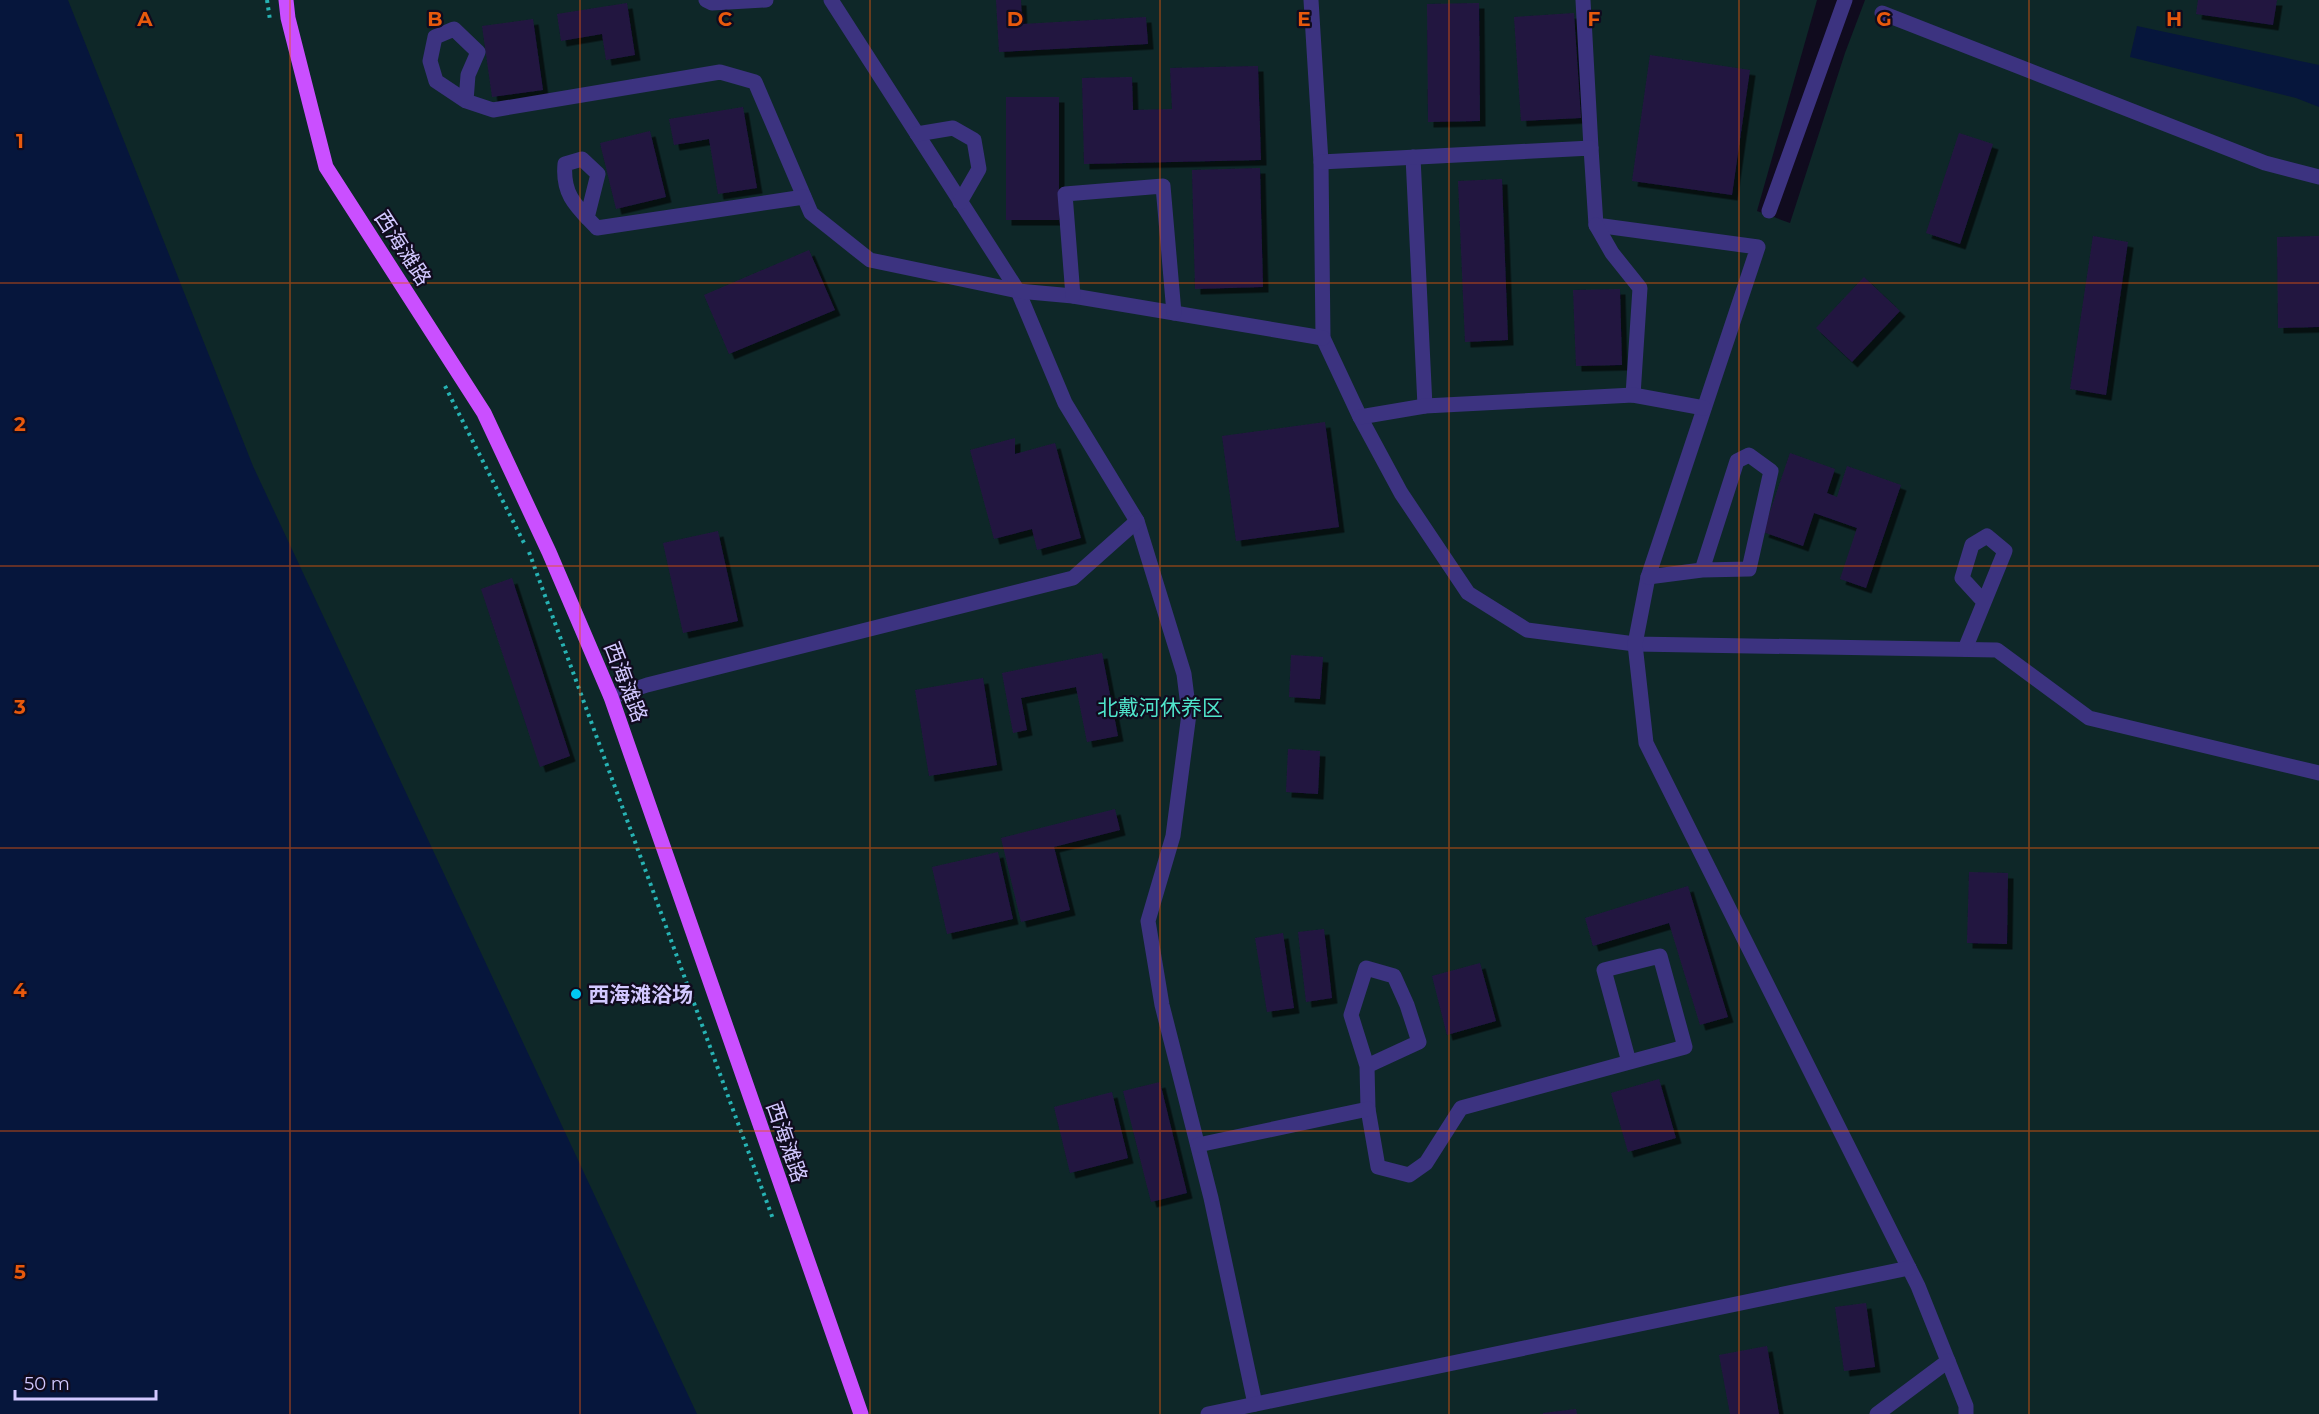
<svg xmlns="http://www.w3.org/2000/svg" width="2319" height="1414" viewBox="0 0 2319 1414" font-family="Montserrat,'Noto Sans SC',sans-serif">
	<defs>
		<filter id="shadow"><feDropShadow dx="5.5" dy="5.5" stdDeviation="0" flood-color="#0009"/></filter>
	</defs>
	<rect width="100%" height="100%" fill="#100b1e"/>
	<path fill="#0e2728" d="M0 0H1817L1757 211 1790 223 1845 53 1865 0H2319V1414H0Z"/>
	<g fill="#06163c">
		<path d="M0 0H68L253 466 697 1414H0Z"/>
		<path d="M2137 26 2319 65V107L2296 98 2130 57Z"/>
	</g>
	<g fill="#221640" filter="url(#shadow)">
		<path d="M996 0H1021L1022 24 1146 17 1148 44 999 52Z"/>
		<path d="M2198 0H2277L2273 25 2196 14Z"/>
		<path d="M627 3 635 55 606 60 602 34 561 41 557 14Z"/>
		<path d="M1479 3 1480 121 1428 122 1427 4Z"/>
		<path d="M1574 13 1581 118 1521 121 1514 17Z"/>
		<path d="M533 19 543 90 492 97 482 26Z"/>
		<path d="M1650 55 1750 70 1732 195 1632 181Z"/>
		<path d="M1258 66 1261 160 1084 164 1082 78 1132 77 1133 110 1172 109 1170 68Z"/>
		<rect x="1006" y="97" width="53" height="123"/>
		<path d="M743 107 757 188 718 194 709 139 674 145 669 119Z"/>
		<path d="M650 131 666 197 616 209 600 143Z"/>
		<path d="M1959 133 1993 144 1960 244 1926 233Z"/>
		<path d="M1260 168 1263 287 1195 289 1192 170Z"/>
		<path d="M1502 179 1508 340 1465 342 1458 181Z"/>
		<path d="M2093 236 2128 242 2106 395 2070 389Z"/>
		<path d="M2319 236V327L2278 328 2277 237Z"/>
		<path d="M809 250 835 310 729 354 704 295Z"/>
		<path d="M1864 277 1900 311 1852 362 1816 328Z"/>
		<path d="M1620 289 1622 365 1576 366 1573 290Z"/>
		<path d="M1325 422 1339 527 1236 541 1222 436Z"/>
		<path d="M1015 438V454L1055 443 1081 538 1037 550 1032 529 994 539 970 450Z"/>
		<path d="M1790 453 1835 469 1827 493 1837 497 1847 466 1901 485 1866 588 1840 579 1857 528 1814 513 1803 546 1763 532Z"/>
		<path d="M718 531 738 621 683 633 663 543Z"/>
		<path d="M512 578 570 756 540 767 481 589Z"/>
		<path d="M1102 653 1118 736 1087 742 1076 687 1021 698 1027 730 1013 733 1002 673Z"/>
		<path d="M1291 655 1323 657 1320 699 1289 697Z"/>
		<path d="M983 678 997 765 929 776 915 690Z"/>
		<path d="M1288 749 1320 751 1318 794 1286 792Z"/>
		<path d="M1115 809 1120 830 1054 847 1070 910 1021 922 1001 838Z"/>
		<path d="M998 852 1013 919 947 934 932 867Z"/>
		<path d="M1969 872 2008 873 2007 944 1967 943Z"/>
		<path d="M1688 886 1728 1017 1700 1025 1669 923 1593 946 1585 918Z"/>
		<path d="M1324 929 1332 998 1306 1002 1298 932Z"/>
		<path d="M1283 933 1294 1008 1267 1012 1255 938Z"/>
		<path d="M1480 963 1496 1021 1447 1035 1432 976Z"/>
		<path d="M1659 1079 1676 1138 1628 1152 1611 1093Z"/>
		<path d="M1160 1082 1187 1193 1151 1202 1123 1091Z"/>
		<path d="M1112 1092 1128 1158 1070 1173 1054 1107Z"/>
		<path d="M1866 1303 1875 1367 1844 1371 1835 1307Z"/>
		<path d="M1767 1346 1779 1414H1730L1719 1355Z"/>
		<path d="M1576 1409 1577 1414H1543V1413Z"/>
	</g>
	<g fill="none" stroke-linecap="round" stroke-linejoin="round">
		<g stroke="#27b3b4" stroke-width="4" stroke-dasharray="3 4.5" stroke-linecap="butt">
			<path d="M267 0 270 20"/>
			<path d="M445 386 524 543"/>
			<path d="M529 552 773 1219"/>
		</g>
		<g stroke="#3c3380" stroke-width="15">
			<path d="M706 0 712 3 766 0"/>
			<path d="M831 0 1018 291 1065 403 1137 521 1184 674 1189 714 1173 836 1148 921 1162 1005 1211 1198 1255 1404"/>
			<path d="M1311 0 1321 162 1323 338 1360 417 1401 493 1468 593 1527 630 1635 644 1997 650 2089 718 2319 773"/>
			<path d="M1583 0 1591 148"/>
			<path d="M1882 13 2265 163 2319 177"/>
			<path d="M466 101 468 75 478 52 454 29 435 37 430 61 436 81 466 101 493 110 720 72 755 82 811 213 870 260 1018 291 1073 296 1323 338"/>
			<path d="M917 134 953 128 974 140 979 169 960 202"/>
			<path d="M1413 157 1425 406"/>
			<path d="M1321 162 1591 148 1596 225 1758 247 1648 577 1635 644 1646 743 1918 1286 1966 1406V1414"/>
			<path d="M1769 211 1845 0"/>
			<path d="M587 218 598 174 582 159 565 164C562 195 577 207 597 228L804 197"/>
			<path d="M1596 225 1612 253 1640 288 1633 395"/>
			<path d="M1073 296 1065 194 1163 186 1174 313"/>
			<path d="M1360 417 1425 406 1633 395 1704 408"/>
			<path d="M1648 577 1702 570 1749 569 1771 471 1749 455 1737 461 1702 570"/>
			<path d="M1965 649 2005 551 1987 536 1972 545 1962 578 1984 602"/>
			<path d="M611 697 647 685 1073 578 1137 521"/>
			<path d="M1367 1066 1351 1015 1366 968 1394 976 1407 1005 1419 1042 1367 1066 1368 1109 1378 1167 1409 1175 1426 1163 1461 1108 1685 1047 1660 956 1604 970 1629 1062"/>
			<path d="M1198 1145 1368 1109"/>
			<path d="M1208 1414 1909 1268"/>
			<path d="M1877 1414 1948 1361"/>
		</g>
		<path stroke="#ca4fff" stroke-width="15" d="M286 0 288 18 326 167 484 413 549 552 611 697 861 1414"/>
	</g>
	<path fill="none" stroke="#e8590c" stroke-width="1.5" stroke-opacity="0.55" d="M290 0V1414M580 0V1414M870 0V1414M1160 0V1414M1449 0V1414M1739 0V1414M2029 0V1414M0 283H2319M0 566H2319M0 848H2319M0 1131H2319"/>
	<circle fill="#00c9f3" stroke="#100b1e" stroke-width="2" cx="576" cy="994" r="6"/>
	<g text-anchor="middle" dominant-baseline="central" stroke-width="4.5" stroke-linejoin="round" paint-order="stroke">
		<g font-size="21" fill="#d2c8ff" stroke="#100b1e">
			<text transform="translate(403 248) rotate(57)">西海滩路</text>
			<text transform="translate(626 682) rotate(69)">西海滩路</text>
			<text transform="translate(787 1142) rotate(71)">西海滩路</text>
		</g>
		<g font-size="21" fill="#4fe4ca" stroke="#100b1e">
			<text x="1160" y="707">北戴河休养区</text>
		</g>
		<g font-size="21" font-weight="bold" fill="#d2c8ff" stroke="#100b1e" text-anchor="start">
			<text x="588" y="994">西海滩浴场</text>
		</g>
	</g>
	<g font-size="20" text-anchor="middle" font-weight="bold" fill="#e8590c" stroke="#100b1e" stroke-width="4.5" stroke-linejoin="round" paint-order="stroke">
		<text x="145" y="26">A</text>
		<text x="435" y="26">B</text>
		<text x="725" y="26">C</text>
		<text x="1015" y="26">D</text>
		<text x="1304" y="26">E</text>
		<text x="1594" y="26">F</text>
		<text x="1884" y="26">G</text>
		<text x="2174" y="26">H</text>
		<text x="20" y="148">1</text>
		<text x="20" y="431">2</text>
		<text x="20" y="714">3</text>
		<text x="20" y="997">4</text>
		<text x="20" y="1279">5</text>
	</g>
	<path d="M15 1390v9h141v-9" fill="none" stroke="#d2c8ff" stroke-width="3"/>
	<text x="24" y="1390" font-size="18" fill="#d2c8ff" stroke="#100b1e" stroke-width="4.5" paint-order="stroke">50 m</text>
</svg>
